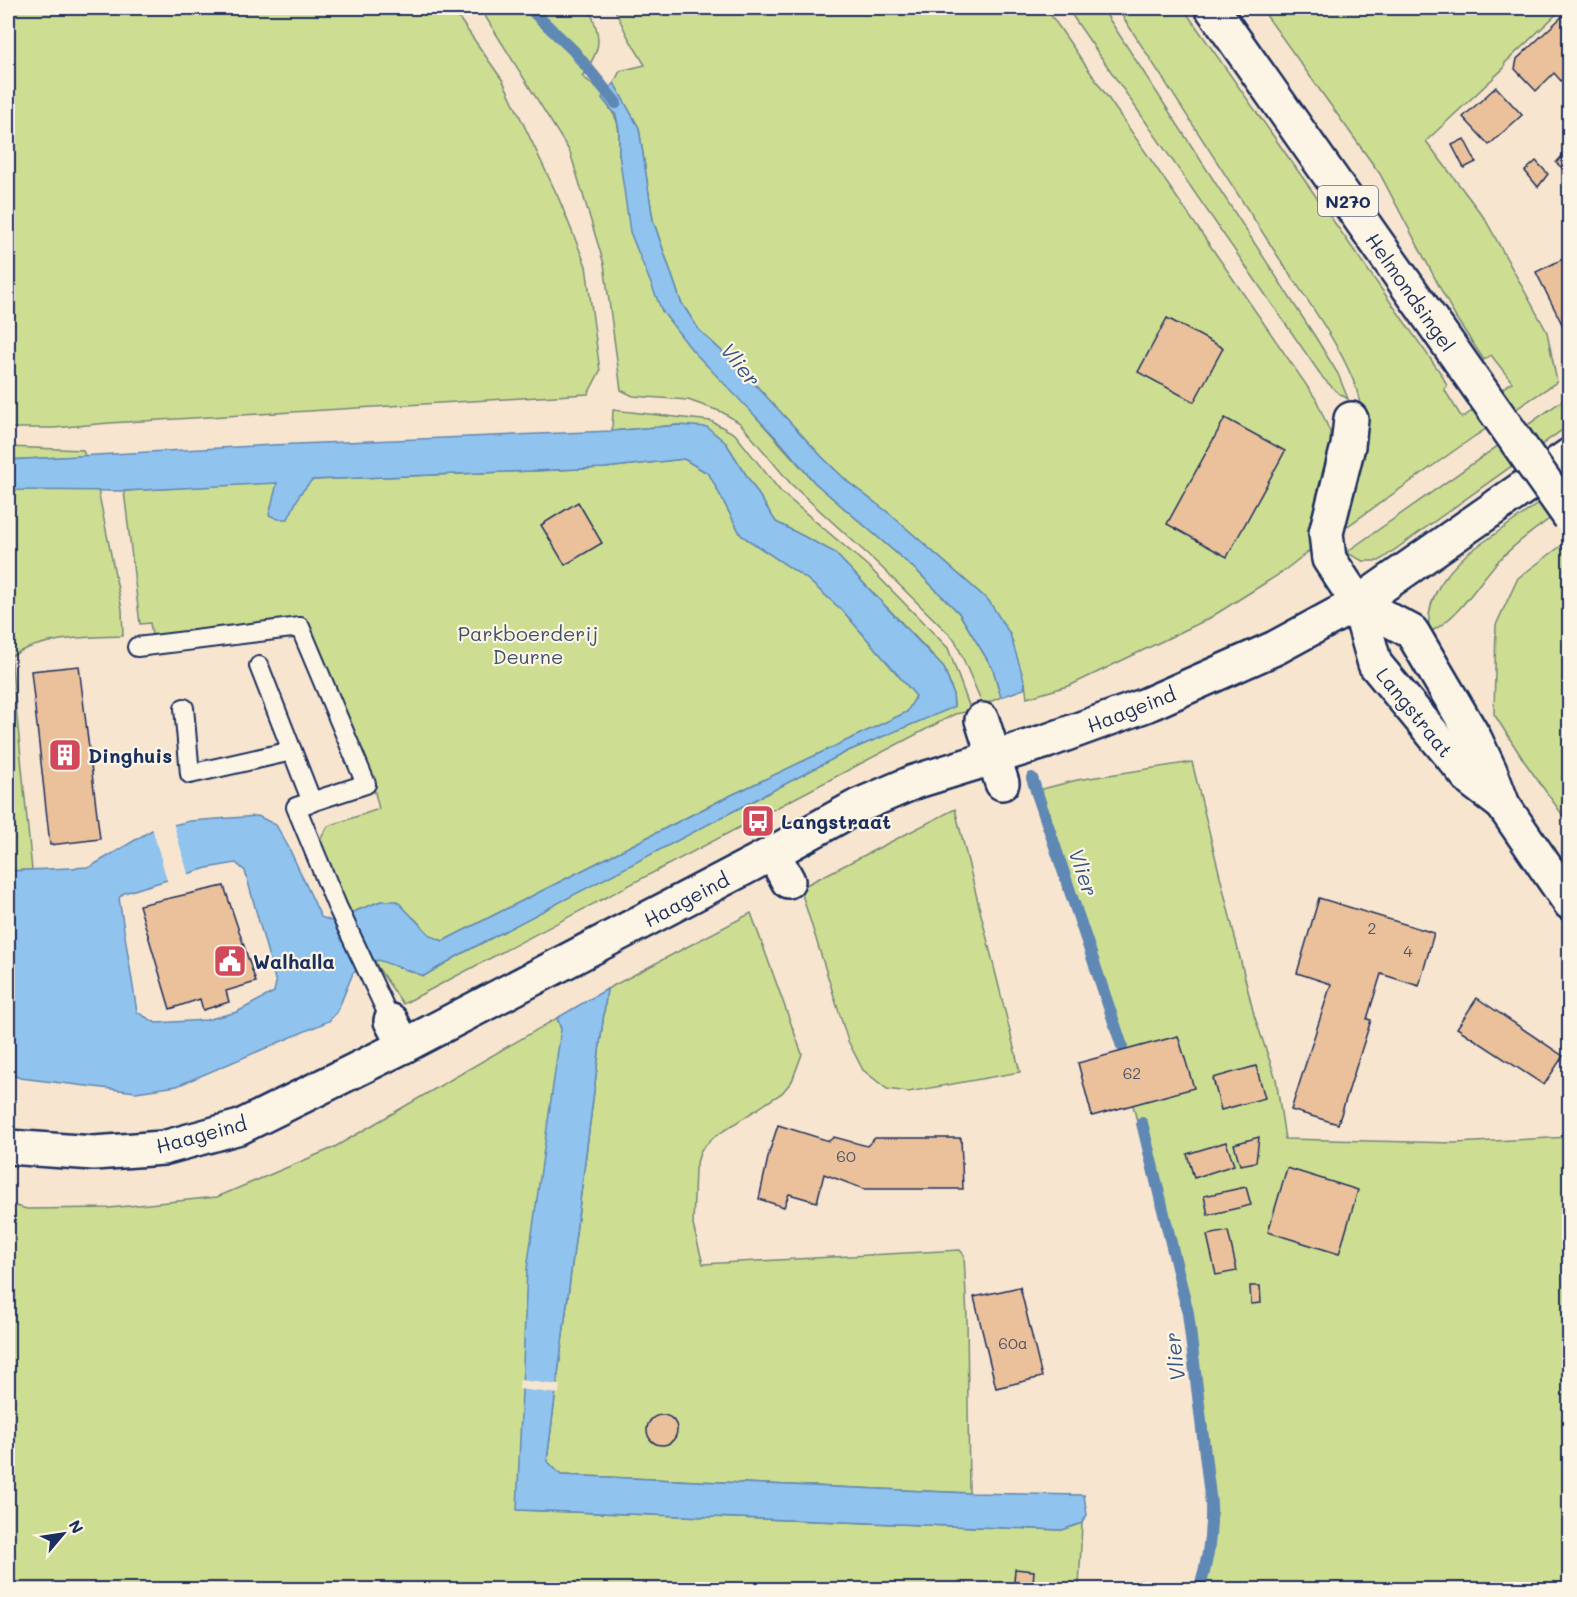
<svg xmlns="http://www.w3.org/2000/svg" width="1577" height="1597" viewBox="0 0 1577 1597" font-family="Mali,sans-serif">
	<rect width="100%" height="100%" fill="#f7e5cf"/>
	<filter id="ink" filterUnits="userSpaceOnUse"><feTurbulence type="fractalNoise" baseFrequency=".0167" numOctaves="2"/><feDisplacementMap in="SourceGraphic" scale="12" xChannelSelector="R" yChannelSelector="G"/><feConvolveMatrix kernelMatrix="1 2 1 2 8 2 1 2 1" color-interpolation-filters="sRGB"/></filter>
	<g filter="url(#ink)">
		<g fill="#cdde92" stroke="#748678" stroke-width="1.5">
			<path d="M8 8H452L503 81 559 199 586 266 600 371 588 394 109 423 54 428H8Z"/>
			<path d="M480 8H589C602 38 602 49 582 76L605 94 602 98C621 121 619 125 619 154L662 311 815 483 917 571 959 613 993 669 1001 697 983 705 955 640 877 563 791 484 740 423 722 412 688 400 633 396 621 390 604 264 570 152Z"/>
			<path d="M614 8H1046L1316 399 1330 432 1333 458 1311 538 1309 551 1281 573 1208 619 1071 685 1027 698 1025 683 989 601 890 514 848 482 823 458 740 368 699 330 681 302 653 220 639 128 614 83 620 71 645 65 628 37Z"/>
			<path d="M1067 8H1102L1316 338 1338 374 1348 399 1338 393 1323 378Z"/>
			<path d="M1117 8H1183L1442 375 1447 386 1444 389 1462 418 1512 382 1491 355 1484 360 1456 318 1380 174 1261 8H1563L1505 63 1504 68 1426 141 1485 219 1547 332 1557 382 1475 436 1342 530C1348 495 1365 437 1360 404 1354 363 1305 297 1281 261 1226 176 1172 92 1117 8Z"/>
			<path d="M1569 396V425L1379 561H1363L1349 554 1348 551Z"/>
			<path d="M613 410 711 421 735 434 781 492 869 567 948 648 971 711 955 714 403 1004 374 962 378 960 383 961 424 976 461 954 848 751 954 706 953 693 944 667 834 552 776 522 726 443 678 425 612 431Z"/>
			<path d="M8 447 83 450 85 456 8 460Z"/>
			<path d="M684 459 709 474 741 535 807 579 843 611 916 696 907 712 719 801 443 941 431 936 414 918 381 901 350 913 322 852 320 840 328 826 379 809 370 772 306 619 153 640 150 623 140 624 124 491 312 480 605 468Z"/>
			<path d="M1569 482V505C1545 522 1520 539 1499 560 1477 584 1461 615 1432 631L1429 629C1426 597 1446 573 1468 553Z"/>
			<path d="M8 490H98L122 609 123 636C86 637 43 637 11 656L32 870 8 871Z"/>
			<path d="M1569 540 1568 568 1569 824 1524 761 1494 714 1496 625 1518 578Z"/>
			<path d="M1192 762 1254 1015 1276 1079 1285 1139 1455 1143 1569 1137V1589L1226 1590 1199 1587 1204 1560 1208 1516 1185 1320 1118 1043 1031 792 1077 780Z"/>
			<path d="M955 809 1020 1072 908 1092 887 1089 863 1070 848 1041 800 888Z"/>
			<path d="M751 913 802 1054 792 1081 782 1093 714 1137 701 1150 695 1169 693 1225 703 1264 960 1250 964 1255 967 1318 969 1493 561 1475 547 1461 607 989Z"/>
			<path d="M557 1018 561 1029 518 1510 1062 1530 1082 1523 1079 1589 8 1590V1204L27 1209 109 1208 217 1197 333 1148Z"/>
		</g>
		<g fill="#90c3ed" stroke="#6188b4" stroke-width="1.5" fill-rule="evenodd">
			<path d="M614 83 639 128 653 220 681 302 699 330 740 368 823 458 848 482 890 514 989 601 1010 634 1025 683 1024 689 1001 697 993 669 959 613 917 571 815 483 782 444 692 350 662 311 630 232 619 154V130L616 115 602 98Z"/>
			<path d="M678 425 707 427 726 443 776 522 834 552 944 668 953 693 954 707 848 751 461 954 424 976 378 960 353 973 337 1012 329 1021 177 1086 136 1092 20 1078 8 1073V871L90 867 152 830 190 821 258 816 276 825 289 848 321 917 331 921 381 901H397L431 936 443 941 719 801 907 712 916 696 843 611 807 579 741 535 709 474 684 459 605 468 312 480 300 494 288 519H278L269 515 277 483 124 491 8 490V460L272 445 612 431ZM236 863 245 871 276 983 274 992 237 1012 206 1020 156 1023 137 1012 119 898 124 893 207 868Z"/>
			<path d="M607 989 547 1461 561 1475 969 1493 1084 1495 1087 1515 1082 1523 1062 1530 517 1510 527 1269 561 1029 557 1018Z"/>
		</g>
		<g fill="#f7e5cf">
			<path d="M173 822 189 877 168 884 152 827Z"/>
			<path d="M520 1380 560 1385 559 1394 519 1389Z"/>
		</g>
		<g fill="none" stroke-linecap="round" stroke-linejoin="round">
			<g stroke="#6188b4" stroke-width="12">
				<path d="M529 8 573 50 616 103"/>
				<path d="M1032 778 1122 1046"/>
				<path d="M1142 1123 1188 1313 1211 1504C1212 1534 1208 1562 1199 1590"/>
			</g>
		</g>
		<g fill="#ebc19b" stroke="#1b2f5e" stroke-width="1.5">
			<path d="M1568 11 1570 13V73L1561 81 1554 73 1536 91 1515 69 1517 59Z"/>
			<path d="M1496 87 1522 115 1489 145 1463 117Z"/>
			<path d="M1464 139 1476 162 1464 168 1452 145Z"/>
			<path d="M1570 147V174L1556 163Z"/>
			<path d="M1536 161 1548 174 1538 187 1525 171Z"/>
			<path d="M1569 256 1570 258 1569 338 1536 272Z"/>
			<path d="M1167 318 1223 348 1194 402 1138 372Z"/>
			<path d="M1225 418 1285 451 1227 557 1167 524Z"/>
			<path d="M578 502 602 543 565 565 541 525Z"/>
			<path d="M79 666 100 839 50 845 31 671Z"/>
			<path d="M224 886 256 982 226 991 229 1002 203 1010 200 999 170 1009 139 905Z"/>
			<path d="M1319 898 1434 933 1419 986 1381 974 1367 1019 1371 1020 1338 1124 1291 1110 1331 984 1297 973Z"/>
			<path d="M1477 998 1563 1056 1544 1085 1457 1028Z"/>
			<path d="M1178 1036 1194 1088 1092 1116 1078 1063Z"/>
			<path d="M1256 1066 1265 1098 1221 1110 1213 1078Z"/>
			<path d="M778 1125 829 1141 834 1137 867 1146 875 1138H961L963 1189H864L824 1174 817 1202 789 1194 784 1207 759 1199 769 1153Z"/>
			<path d="M1259 1137 1256 1162 1240 1165 1234 1144Z"/>
			<path d="M1226 1142 1234 1165 1194 1178 1187 1154Z"/>
			<path d="M1287 1168 1358 1190 1339 1254 1268 1232Z"/>
			<path d="M1246 1187 1251 1205 1208 1215 1204 1196Z"/>
			<path d="M1228 1231 1237 1271 1216 1275 1207 1235Z"/>
			<path d="M1250 1286H1260L1261 1303 1251 1304Z"/>
			<path d="M1020 1287 1042 1377 996 1388 974 1297Z"/>
			<circle cx="662" cy="1430" r="15"/>
			<path d="M1015 1569 1034 1571 1033 1583 1014 1582Z"/>
			<path d="M1141 1581 1149 1590H1103V1589Z"/>
		</g>
		<g fill="none" stroke-linecap="round" stroke-linejoin="round">
			<defs>
				<g id="lane">
					<path d="M137 647 300 627 366 784 296 807 337 906 391 1021"/>
					<path d="M259 666 312 802"/>
					<path d="M184 708 190 774 292 751"/>
				</g>
				<g id="street">
					<path d="M1351 419 1348 446 1326 533 1329 559 1358 603"/>
					<path d="M982 720 1002 783"/>
					<path d="M773 853 788 881"/>
					<path d="M391 1021 404 1046"/>
				</g>
				<g id="secondary">
					<path d="M1358 603 1412 632 1475 739 1490 771 1503 805 1570 903"/>
					<path d="M1358 603 1375 664 1472 781 1502 804"/>
					<path d="M8 1147 94 1153 163 1148 240 1127 404 1046 773 853 858 806 914 782 1047 741 1146 705 1275 648 1358 603 1570 455"/>
				</g>
				<path id="primary" d="M1212 8 1484 395"/>
			</defs>
			<use href="#lane" stroke="#1b2f5e" stroke-width="22"/>
			<use href="#street" stroke="#1b2f5e" stroke-width="38"/>
			<use href="#secondary" stroke="#1b2f5e" stroke-width="38"/>
			<use href="#primary" stroke="#1b2f5e" stroke-width="38"/>
			<use href="#lane" stroke="#fcf5e5" stroke-width="18"/>
			<use href="#street" stroke="#fcf5e5" stroke-width="33"/>
			<use href="#secondary" stroke="#fcf5e5" stroke-width="33"/>
			<use href="#primary" stroke="#fcf5e5" stroke-width="33"/>
			<defs>
				<path id="primary-bridge" d="M1484 395 1570 517"/>
			</defs>
			<use href="#primary-bridge" stroke="#1b2f5e" stroke-width="38" stroke-linecap="butt"/>
			<use href="#primary-bridge" stroke="#fcf5e5" stroke-width="33"/>
		</g>
	</g>
	<defs>
		<symbol id="building-square" viewBox="-11 -11 22 22"><rect x="-9" y="-9" width="18" height="18" rx="4" fill="#d1495b" stroke="#fcf5e5"/><path d="M-4-6H4V6H1V3H-1V6H-4ZM-2.5-4.3h1.7v1.8h-1.7ZM.8-4.3h1.7v1.8H.8ZM-2.5-1h1.7V.8h-1.7ZM.8-1h1.7V.8H.8Z" fill="#fff"/></symbol>
		<symbol id="bus-square" viewBox="-11 -11 22 22"><rect x="-9" y="-9" width="18" height="18" rx="4" fill="#d1495b" stroke="#fcf5e5"/><path d="M-5-6H5V4H4V6H2V4H-2V6H-4V4H-5ZM-3.5-4V0h7V-4ZM-3.5 1.2v1.5H-2V1.2ZM2 1.2v1.5H3.5V1.2Z" fill="#fff"/></symbol>
		<symbol id="civic-square" viewBox="-11 -11 22 22"><rect x="-9" y="-9" width="18" height="18" rx="4" fill="#d1495b" stroke="#fcf5e5"/><path d="M-.6-6.5H3V-4.5H.6V-3L4-1V1h2V6H-6V1h2V-1L-.6-3ZM-1.2 2.5V6h2.4V2.5Z" fill="#fff"/></symbol>
	</defs>
	<g fill-rule="evenodd">
		<use href="#building-square" x="46" y="736" width="38" height="38"/>
		<use href="#bus-square" x="739" y="802" width="38" height="38"/>
		<use href="#civic-square" x="211" y="942" width="38" height="38"/>
	</g>
	<g text-anchor="middle" dominant-baseline="central" stroke-width="4.5" stroke-linejoin="round" paint-order="stroke">
		<g font-size="16" fill="#4f546d">
			<text x="1372" y="927">2</text>
			<text x="1408" y="950">4</text>
			<text x="1132" y="1072">62</text>
			<text x="846" y="1155">60</text>
			<text x="1013" y="1342">60a</text>
		</g>
		<rect fill="#fcf5e5" stroke="#5e6a86" stroke-width="1.5" x="1318" y="186" width="60" height="30" rx="4.5"/>
		<g font-size="18" font-weight="bold" fill="#1b2f5e">
			<text x="1348" y="201">N270</text>
		</g>
		<g font-size="20" fill="#1b2f5e" stroke="#fcf5e5">
			<text transform="translate(1411 292) rotate(55)">Helmondsingel</text>
			<text transform="translate(1131 709) rotate(-21)">Haageind</text>
			<text transform="translate(1415 712) rotate(51)">Langstraat</text>
			<text transform="translate(686 899) rotate(-28)">Haageind</text>
			<text transform="translate(201 1134) rotate(-15)">Haageind</text>
		</g>
		<g font-size="20" fill="#3f5268" stroke="#fcf5e5">
			<text x="528" y="633">Parkboerderij<tspan x="528" dy="23">Deurne</tspan></text>
		</g>
		<g font-size="20" font-weight="bold" fill="#1b2f5e" stroke="#fcf5e5" text-anchor="start">
			<text x="88" y="755">Dinghuis</text>
			<text x="781" y="821">Langstraat</text>
			<text x="253" y="961">Walhalla</text>
		</g>
		<g font-size="21" font-style="italic" fill="#385482" stroke="#fcf5e5">
			<text transform="translate(741 364) rotate(51)">Vlier</text>
			<text transform="translate(1084 872) rotate(71)">Vlier</text>
			<text transform="translate(1174 1357) rotate(-97)">Vlier</text>
		</g>
	</g>
	<rect width="1577" height="1597" fill="none" stroke="#fcf5e5" stroke-width="30"/>
	<rect x="15" y="15" width="1547" height="1567" fill="none" stroke="#1b2f5e" stroke-width="2" filter="url(#ink)"/>
	<g transform="translate(63 1534) rotate(61)" stroke="#fcf5e5" stroke-width="4.5" paint-order="stroke">
	<path d="M0-4.5L10 22L0 15L-10 22Z" fill="#1b2f5e"/>
	<text y="-9" font-size="16" font-weight="bold" text-anchor="middle" fill="#1b2f5e">N</text>
	</g>
</svg>
